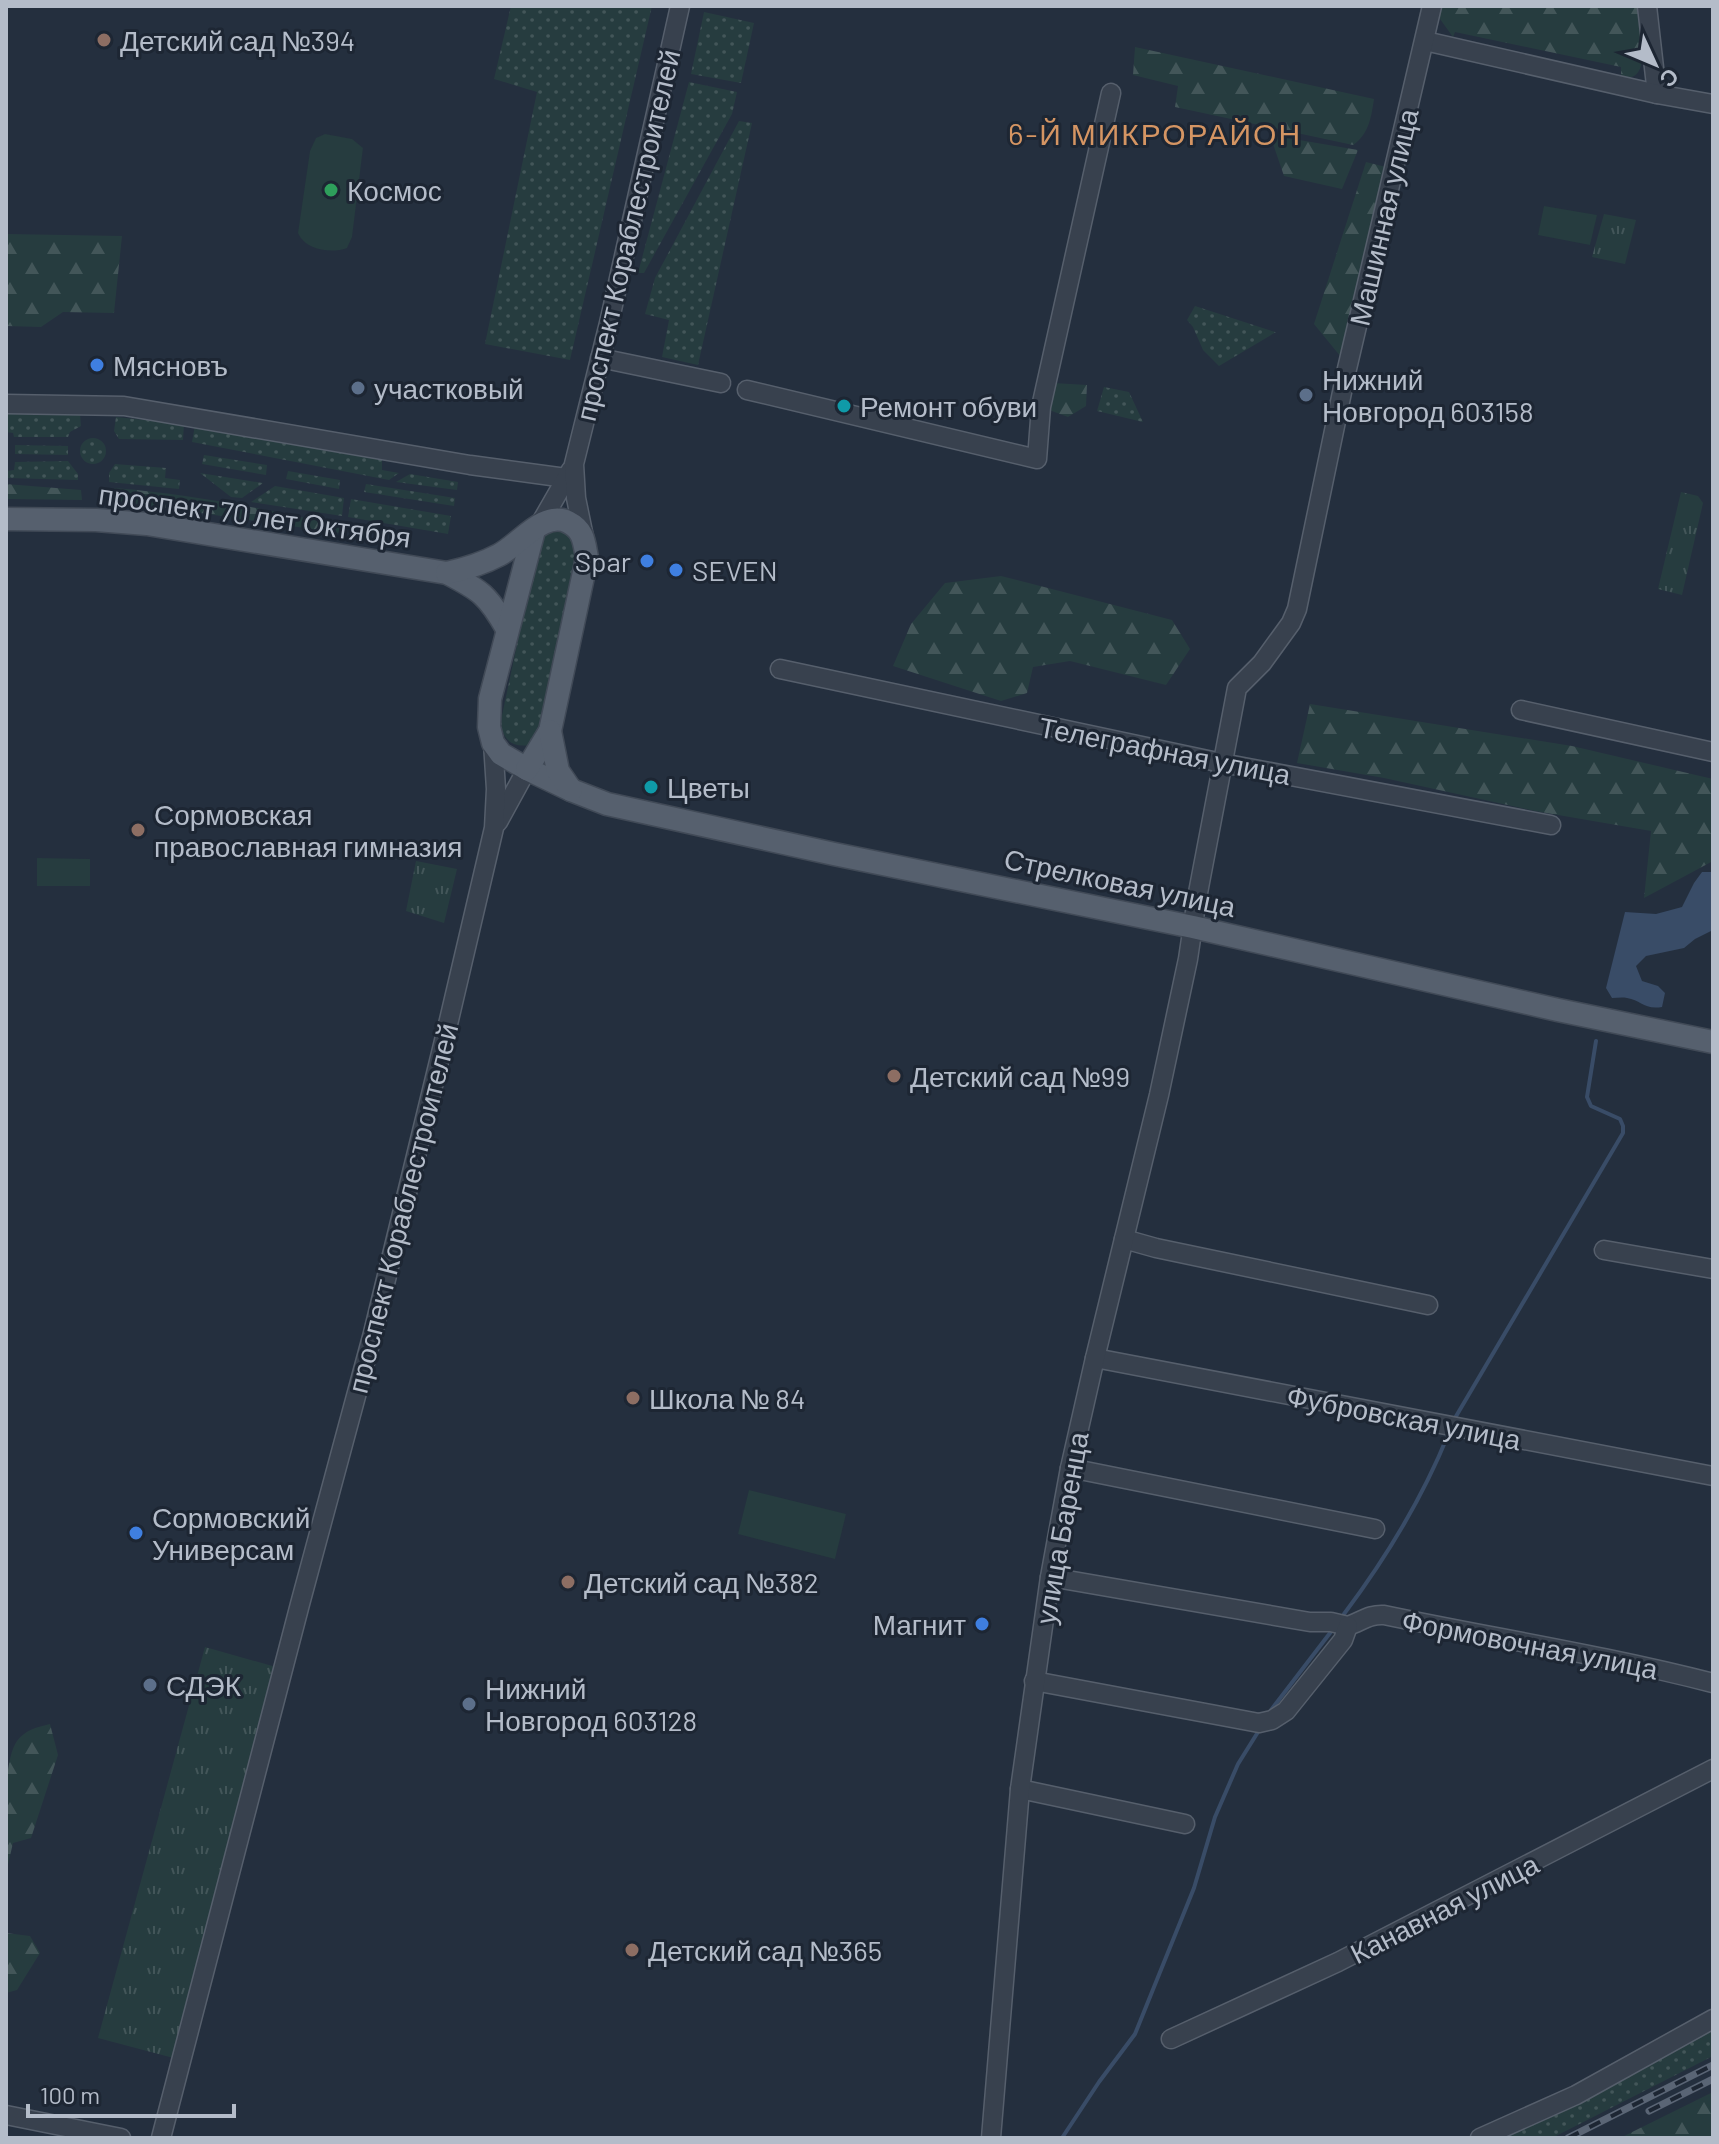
<svg xmlns="http://www.w3.org/2000/svg" width="1719" height="2144" viewBox="0 0 1719 2144" font-family="Barlow,sans-serif">
	<defs>
		<pattern id="grass-dots" width="8" height="8" patternUnits="userSpaceOnUse" patternTransform="scale(2)"><rect width="8" height="8" fill="#263c3f"/><path d="M2 2h.1M6 6h.1" fill="none" stroke="#435659" stroke-width="1.8" stroke-linecap="round"/></pattern>
		<pattern id="forest-firs" width="22" height="20" patternUnits="userSpaceOnUse" patternTransform="scale(2)"><rect width="22" height="20" fill="#263c3f"/><path d="M5 1l3.5 6h-7zM16 11l3.5 6h-7z" fill="#435659"/></pattern>
		<pattern id="park-tufts" width="24" height="20" patternUnits="userSpaceOnUse" patternTransform="scale(2)"><rect width="24" height="20" fill="#263c3f"/><path d="M3 7l-1-3M5 7V3M7 7l1-3M15 17l-1-3M17 17v-4M19 17l1-3" fill="none" stroke="#435659"/></pattern>
	</defs>
	<rect width="100%" height="100%" fill="#242f3e"/>
	<g fill="url(#grass-dots)">
		<path d="M511 6H652L570 360 485 344 537 92 494 79Z"/>
		<path d="M704 12 754 23 741 83 691 74Z"/>
		<path d="M689 82 737 92 732 114 644 273H638Z"/>
		<path d="M739 121 752 123 698 365 662 357 669 320 645 314 655 278Z"/>
		<path d="M1195 306 1275 332H1276L1219 366 1203 350 1193 327 1187 320Z"/>
		<path d="M1104 387 1129 392 1143 422 1097 411Z"/>
		<path d="M7 414H80L81 426 70 432 68 437H14L13 433 6 432Z"/>
		<path d="M116 417 184 424 183 440 119 439 114 431Z"/>
		<path d="M195 425 382 459V470L399 473 389 480 192 442Z"/>
		<circle cx="93" cy="451" r="13"/>
		<path d="M15 445 68 446V455L15 454Z"/>
		<path d="M204 455 267 465 266 475 202 464Z"/>
		<path d="M68 461 78 474V480L6 478V471L14 470 15 462Z"/>
		<path d="M115 464 166 468 165 478 180 480 179 489 109 482V473Z"/>
		<path d="M288 471 340 480 339 489 286 479Z"/>
		<path d="M200 473 263 483 242 498 231 497Z"/>
		<path d="M410 474 458 482 457 490 396 482Z"/>
		<path d="M366 484 455 498 454 506 364 492Z"/>
		<path d="M275 486 344 498 342 516 251 502Z"/>
		<path d="M351 499 451 516 448 534 348 517Z"/>
		<path d="M558 530 566 532 579 549 544 727 529 745C511 748 501 738 501 720L538 546C542 537 548 531 558 530Z"/>
		<path d="M1713 2026V2056L1552 2138H1489Z"/>
	</g>
	<g fill="url(#forest-firs)">
		<path d="M1440 6H1640C1641 21 1649 69 1634 76 1630 78 1626 77 1621 76V67L1455 32 1453 37 1440 19Z"/>
		<path d="M1135 47 1374 99C1371 118 1369 134 1353 145L1175 107 1178 86 1133 75Z"/>
		<path d="M1270 135 1358 150 1342 189 1284 176Z"/>
		<path d="M1366 162 1386 167 1341 357 1314 324Z"/>
		<path d="M6 234 122 236 114 313 63 312 41 327 6 326Z"/>
		<path d="M1053 383 1087 385 1086 406 1068 417 1041 407Z"/>
		<path d="M6 484 81 490 82 500 6 499Z"/>
		<path d="M114 488C192 494 270 510 347 527V534L124 502 115 500Z"/>
		<path d="M1001 576 1172 620 1190 649 1166 685 1070 661 1033 667 1027 693 1001 701 893 666 911 624 945 583Z"/>
		<path d="M1310 704 1572 746 1713 779V861L1644 898 1651 831 1535 811 1384 778 1297 763Z"/>
		<path d="M50 1724 58 1755 31 1838 13 1843 6 1873C6 1844 1 1763 17 1741 25 1730 37 1727 50 1724Z"/>
		<path d="M6 1933 30 1936 40 1953 17 1990 6 1993Z"/>
		<path d="M1713 2092V2138H1620Z"/>
	</g>
	<g fill="url(#park-tufts)">
		<path d="M1604 214 1636 220 1625 264 1592 257Z"/>
		<path d="M1681 492 1698 496 1703 503 1682 595 1658 589Z"/>
		<path d="M416 861 457 869 444 923 406 911Z"/>
		<path d="M205 1647 283 1669 181 2060 98 2038Z"/>
	</g>
	<g fill="#263c3f">
		<path d="M325 134 352 139 363 148 352 237 347 248C331 254 305 250 298 233L310 151 316 138Z"/>
		<path d="M1544 206 1597 215 1590 245 1538 235Z"/>
		<path d="M37 858 90 859V886H37Z"/>
		<path d="M749 1490 846 1514 835 1559 738 1534Z"/>
	</g>
	<path fill="#394c67" d="M1702 872H1713V930L1695 939 1684 948 1646 956 1636 966 1642 981 1658 986 1665 993 1662 1007C1644 1010 1641 1000 1627 998 1622 997 1617 998 1612 998L1606 988 1625 912 1656 914 1682 907 1694 883Z"/>
	<g fill="none" stroke-linecap="round" stroke-linejoin="round">
		<g stroke="#394c67" stroke-width="4">
			<path d="M1455 1418 1623 1133V1126L1620 1119 1591 1106 1587 1097 1596 1041"/>
			<path d="M1344 1614C1386 1558 1422 1499 1448 1435"/>
			<path d="M1271 1710 1330 1633"/>
			<path d="M1062 2138 1099 2082 1135 2034 1194 1888 1215 1817 1238 1764 1258 1732"/>
		</g>
		<defs>
			<g id="minor">
				<path d="M1647 6 1657 94"/>
				<path d="M1425 41 1657 94 1713 104"/>
				<path d="M600 358 721 383"/>
				<path d="M747 390 1037 459 1041 407 1111 93"/>
				<path d="M6 404 124 406 470 465 566 478"/>
				<path d="M540 524 571 470"/>
				<path d="M584 537 576 498 574 464 609 323 680 6"/>
				<path d="M780 669 1222 763 1551 825"/>
				<path d="M1521 710 1713 752"/>
				<path d="M498 822 527 769"/>
				<path d="M1124 1239 1156 1248 1428 1305"/>
				<path d="M1604 1250 1713 1269"/>
				<path d="M1095 1358 1713 1476"/>
				<path d="M1070 1468 1375 1529"/>
				<path d="M1050 1577 1310 1622H1331L1348 1626C1362 1621 1370 1614 1384 1615 1494 1638 1604 1655 1713 1683"/>
				<path d="M1034 1681 1259 1723 1272 1720 1286 1711 1343 1640 1348 1626"/>
				<path d="M1020 1789 1185 1824"/>
				<path d="M1171 2039 1338 1962 1713 1769"/>
				<path d="M6 2115 121 2138"/>
				<path d="M161 2138 300 1604 373 1333 449 1020 494 828 496 789 493 743"/>
				<path d="M991 2138 1020 1789 1050 1577 1070 1468 1095 1358 1159 1095 1188 959 1197 898 1237 688 1262 663 1291 623 1297 609 1346 373 1432 6"/>
				<path d="M1480 2138 1576 2095 1713 2019"/>
			</g>
			<g id="major">
				<path d="M6 519 96 520 147 524 447 573C480 590 488 595 507 629"/>
				<path d="M534 530 490 699 489 727 493 743 501 754 527 769 571 790 607 804 834 854 1193 927 1558 1010 1713 1042"/>
				<path d="M447 573C465 569 482 564 499 555 520 544 544 510 568 522 584 530 584 542 587 558L550 731 527 769"/>
				<path d="M550 731 558 771 571 790"/>
			</g>
		</defs>
		<use href="#minor" stroke="#565f6c" stroke-width="21"/>
		<use href="#major" stroke="#414a57" stroke-width="25"/>
		<use href="#minor" stroke="#38414e" stroke-width="18"/>
		<use href="#major" stroke="#56606e" stroke-width="22"/>
		<defs>
			<g id="rail">
				<path d="M1649 2111 1713 2079"/>
				<path d="M1568 2138 1713 2065"/>
			</g>
		</defs>
		<use href="#rail" stroke="#5a6575" stroke-width="7"/>
		<use href="#rail" stroke="#1d2633" stroke-width="4" stroke-dasharray="12" stroke-linecap="butt"/>
	</g>
	<g fill="#8d6e63" stroke="#1d2633" stroke-width="3">
		<circle cx="104" cy="40" r="8"/>
		<circle cx="138" cy="830" r="8"/>
		<circle cx="894" cy="1076" r="8"/>
		<circle cx="633" cy="1398" r="8"/>
		<circle cx="568" cy="1582" r="8"/>
		<circle cx="632" cy="1950" r="8"/>
	</g>
	<circle fill="#2e9e5b" stroke="#1d2633" stroke-width="3" cx="331" cy="190" r="8"/>
	<g fill="#3f7fe0" stroke="#1d2633" stroke-width="3">
		<circle cx="97" cy="365" r="8"/>
		<circle cx="647" cy="561" r="8"/>
		<circle cx="676" cy="570" r="8"/>
		<circle cx="136" cy="1533" r="8"/>
		<circle cx="982" cy="1624" r="8"/>
	</g>
	<g fill="#5c6f8a" stroke="#1d2633" stroke-width="3">
		<circle cx="358" cy="388" r="8"/>
		<circle cx="1306" cy="395" r="8"/>
		<circle cx="150" cy="1685" r="8"/>
		<circle cx="469" cy="1704" r="8"/>
	</g>
	<g fill="#0f9aa8" stroke="#1d2633" stroke-width="3">
		<circle cx="844" cy="406" r="8"/>
		<circle cx="651" cy="787" r="8"/>
	</g>
	<g text-anchor="middle" dominant-baseline="central" stroke-width="6" stroke-linejoin="round" paint-order="stroke">
		<g font-size="28" fill="#b4bcc9" stroke="#1d2633" text-anchor="start">
			<text x="120" y="40">Детский сад №394</text>
			<text x="347" y="190">Космос</text>
			<text x="113" y="365">Мясновъ</text>
			<text x="1322" y="379">Нижний<tspan x="1322" dy="32">Новгород 603158</tspan></text>
			<text x="374" y="388">участковый</text>
			<text x="860" y="406">Ремонт обуви</text>
			<text x="631" y="561" text-anchor="end">Spar</text>
			<text x="692" y="570">SEVEN</text>
			<text x="667" y="787">Цветы</text>
			<text x="154" y="814">Сормовская<tspan x="154" dy="32">православная гимназия</tspan></text>
			<text x="910" y="1076">Детский сад №99</text>
			<text x="649" y="1398">Школа № 84</text>
			<text x="152" y="1517">Сормовский<tspan x="152" dy="32">Универсам</tspan></text>
			<text x="584" y="1582">Детский сад №382</text>
			<text x="966" y="1624" text-anchor="end">Магнит</text>
			<text x="166" y="1685">СДЭК</text>
			<text x="485" y="1688">Нижний<tspan x="485" dy="32">Новгород 603128</tspan></text>
			<text x="648" y="1950">Детский сад №365</text>
		</g>
		<g font-size="28" fill="#b4bcc9" stroke="#1d2633">
			<text transform="translate(1383 217) rotate(-77)">Машинная улица</text>
			<text transform="translate(627 235) rotate(-77)">проспект Кораблестроителей</text>
			<text transform="translate(255 515) rotate(8)">проспект 70 лет Октября</text>
			<text transform="translate(1165 750) rotate(11)">Телеграфная улица</text>
			<text transform="translate(1120 882) rotate(12)">Стрелковая улица</text>
			<text transform="translate(402 1208) rotate(-76)">проспект Кораблестроителей</text>
			<text transform="translate(1404 1417) rotate(11)">Фубровская улица</text>
			<text transform="translate(1061 1528) rotate(-80)">улица Баренца</text>
			<text transform="translate(1530 1644) rotate(11)">Формовочная улица</text>
			<text transform="translate(1444 1908) rotate(-27)">Канавная улица</text>
		</g>
		<g font-size="30" letter-spacing="2" fill="#d59563" stroke="#1d2633">
			<text x="1155" y="133">6-Й МИКРОРАЙОН</text>
		</g>
	</g>
	<rect width="1719" height="2144" fill="none" stroke="#b4bcc9" stroke-width="16"/>
	<g transform="translate(1655 64) rotate(134)" stroke="#1d2633" stroke-width="6" paint-order="stroke">
	<path d="M0-6L14 30L0 20L-14 30Z" fill="#b4bcc9"/>
	<text y="-12" font-size="22" font-weight="bold" text-anchor="middle" fill="#b4bcc9">С</text>
	</g>
	<path d="M28 2104v12h206v-12" fill="none" stroke="#b4bcc9" stroke-width="4"/>
	<text x="40" y="2104" font-size="24" fill="#b4bcc9" stroke="#1d2633" stroke-width="6" paint-order="stroke">100 m</text>
</svg>
